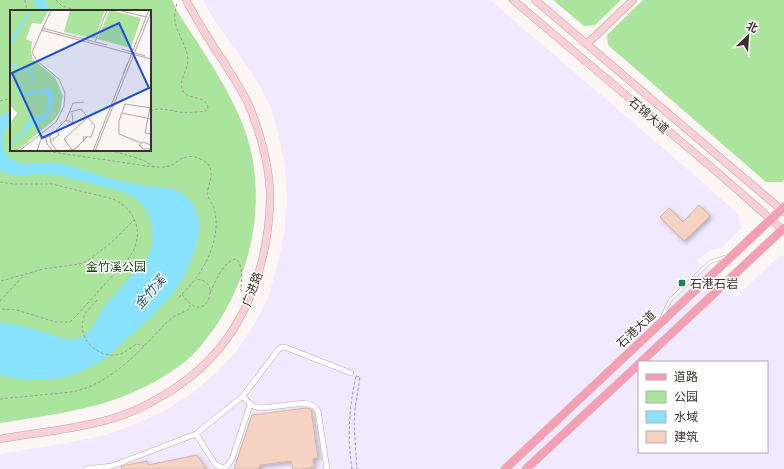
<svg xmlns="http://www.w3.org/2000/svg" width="784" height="469" viewBox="0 0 784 469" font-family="'PT Sans Narrow','Noto Sans SC',sans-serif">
	<defs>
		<filter id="shadow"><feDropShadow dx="2" dy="2" stdDeviation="2" flood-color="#0004"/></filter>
	</defs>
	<rect width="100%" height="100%" fill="#fcf6f4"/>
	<path fill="#f1e9ff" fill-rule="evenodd" d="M203 0H490L692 173 739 215 741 229 721 248 709 251 697 260 736 297 779 256H784V469H0V454L72 442 106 435 136 424 163 412 192 393 215 374 236 352 255 323 268 298 276 270 284 235 287 202 285 168 279 136 270 105 257 81 211 15ZM639 362H767V452H639Z"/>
	<g fill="#abe49d" fill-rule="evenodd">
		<path d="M0 0H172L176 9C202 51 238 99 250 147 266 212 248 286 207 338 201 346 194 354 187 360 170 374 149 386 129 394 89 411 43 416 0 423ZM11 11H150V150H11Z"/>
		<path d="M553 0H621L595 25 584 26Z"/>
		<path d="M643 0H784V180L782 182H766L608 45 607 35Z"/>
	</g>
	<g fill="#8ae3fe">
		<path d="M34 0H46L47 6 51 11H38Z"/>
		<path d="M11 111C11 114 12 120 11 123 10 125 8 126 7 127 1 136 1 149 9 157 22 169 40 161 56 163 77 166 96 176 117 180 129 183 142 185 155 187 161 188 168 187 173 189 181 191 187 197 192 203 204 222 199 238 192 258 181 291 154 315 129 337 118 347 108 357 96 364 78 375 54 381 33 380 21 380 11 377 0 375V323H8L34 329 66 339 72 340 85 336 94 325 106 304 147 259C157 239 154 210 133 197 121 189 103 187 89 183 76 180 62 175 48 174 33 173 13 179 0 170V116Z"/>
	</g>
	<g fill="#f6d2c2" stroke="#d1b6aa" filter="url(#shadow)">
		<path d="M699 205 710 216 684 241 660 217 669 208 683 222Z"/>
		<path d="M306 408 311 409 318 458 313 459 314 467 303 469H293L291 461 260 465 258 469H234L252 415Z"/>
		<path d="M197 455 206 469H121V467L122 466 147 461 148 465Z"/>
	</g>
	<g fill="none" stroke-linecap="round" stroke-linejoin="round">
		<defs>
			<path id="lane" d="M662 317 670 300 710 262 728 256"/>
			<g id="street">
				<path d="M243 396C249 403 252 407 261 408L304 403 314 406 318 411 327 469"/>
				<path d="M196 434 215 464 222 468 227 466 232 459 250 405"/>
				<path d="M86 469 112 466 196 434 243 396 278 350 282 347 287 348 351 373"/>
			</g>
			<g id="secondary">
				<path d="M513 0 717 172 784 231"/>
				<path d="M535 0 784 212"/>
				<path d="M587 44 633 0"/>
				<path d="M0 439C40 432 88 428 126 414 155 402 185 384 207 362 249 320 268 260 270 202 271 171 262 139 251 110 245 94 234 79 225 64 211 43 198 22 186 0"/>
			</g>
			<g id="primary">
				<path d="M641 362 784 228"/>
				<path d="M505 469 784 207"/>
				<path d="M526 469 639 364"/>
			</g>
		</defs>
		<use href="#lane" stroke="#c0a59a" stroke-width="3.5"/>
		<use href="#street" stroke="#c0a59a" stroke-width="6"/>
		<use href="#secondary" stroke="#c0a59a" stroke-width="8"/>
		<use href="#primary" stroke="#d4d1d1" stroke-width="9"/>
		<g stroke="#a19996" stroke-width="1" stroke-dasharray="3 2" stroke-linecap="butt">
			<path d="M25 0 27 11"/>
			<path d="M56 0 62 6 79 11"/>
			<path d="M0 101 11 98"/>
			<path d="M150 111C163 107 167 110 179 112 188 113 198 112 206 111L208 107C204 94 189 101 183 91 177 80 189 70 188 59 187 46 177 34 175 21 174 15 176 9 177 2"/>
			<path d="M38 150 154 167C160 167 167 168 172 165 176 163 179 159 183 158 187 156 193 156 198 158 218 165 210 179 207 194 209 199 212 204 214 208 223 242 201 277 177 299"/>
			<path d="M110 150 143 160 154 167"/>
			<path d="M0 182 14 184H52L113 199C135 209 144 231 132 253 128 260 121 266 116 272 102 287 89 302 76 316L70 322H55L17 310 0 309"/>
			<path d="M1 281 43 269 80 264 87 261 111 243 134 220"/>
			<path d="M210 292C216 281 223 261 236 259 244 265 241 282 241 291"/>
			<path d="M182 294C202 325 218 293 206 282 203 280 200 280 197 279"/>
			<path d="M97 300C92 306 84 312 83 320 78 339 97 357 116 355 125 354 130 347 137 344L144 346"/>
			<path d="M0 301 24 275"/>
			<path d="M356 376 360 377 355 409 354 424 357 469"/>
			<path d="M0 399 71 392C102 387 129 362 150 340 157 333 164 324 172 318 177 314 183 313 189 309L190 305"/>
			<path d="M352 469C347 437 349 408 356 376"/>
		</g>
		<use href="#lane" stroke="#fff" stroke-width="2.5"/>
		<use href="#street" stroke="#fff" stroke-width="5"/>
		<use href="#secondary" stroke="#f9cfd8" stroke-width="7"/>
		<use href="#primary" stroke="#f4a0b2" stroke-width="8"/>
	</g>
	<rect fill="#1e815a" stroke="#fff" stroke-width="1.5" x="678" y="279" width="8" height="8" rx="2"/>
	<g text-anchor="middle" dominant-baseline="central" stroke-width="3" stroke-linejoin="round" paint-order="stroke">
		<g font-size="12" fill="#3b302c" stroke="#fff">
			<text transform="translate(649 115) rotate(40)">石锦大道</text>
			<text transform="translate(252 289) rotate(-69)">广进路</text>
			<text transform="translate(636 329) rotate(-43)">石港大道</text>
		</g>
		<g font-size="12" fill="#173d0c" stroke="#fff">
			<text x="116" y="266">金竹溪公园</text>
		</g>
		<g font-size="12" fill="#3b302c" stroke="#fff" text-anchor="start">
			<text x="690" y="283">石港石岩</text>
		</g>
		<g font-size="13" font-style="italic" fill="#235664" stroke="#fff">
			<text transform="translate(150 292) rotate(-49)">金竹溪</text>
		</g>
	</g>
	<g transform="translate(10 10)">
		<rect width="141" height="141" fill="#fcf6f4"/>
		<path d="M0 0H39L31 14 22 13 16 29 22 32 21 42 23 50 45 67 53 86 50 101 45 109 7 141H0V114L7 103 0 95ZM60 0H95L85 29 54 22ZM100 0 131 8 121 38 87 29Z" fill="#abe49d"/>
		<path d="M19 0H21L0 37V31ZM0 53 6 54 9 62 21 60 24 64 23 70 11 79 12 84 39 78 44 85 38 107 21 117 15 124 12 123 19 110 35 104 39 88 33 82 13 87 10 85 9 79 21 70 22 65 19 62 9 63Z" fill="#8ae3fe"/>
		<path fill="none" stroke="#8ae3fe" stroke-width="2" d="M0 137 13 123"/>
		<path fill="none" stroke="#afa7a4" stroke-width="1" d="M108 0 136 7M32 18 97 35M31 20 141 49M85 32 97 0M112 39 135 46M113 64 118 52M140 98 135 123 141 124M60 102 71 99 85 116 81 127H73L74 132M112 103 141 109M56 110 63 113 62 103M40 126 41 133 47 141M36 128 37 134 43 141M54 129 77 108M54 129 62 140M41 131 49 125 47 120M131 133 109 124V111L115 94 141 98M141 135 133 132 129 135 133 139H141M9 141 46 112 54 96 55 83 49 69 27 51 22 42 41 0M27 141 31 129 40 126 56 110 63 93 74 92M56 141 65 139 77 127M83 141 139 0M85 141 141 2"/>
		<path fill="#1d4ed8" fill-opacity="0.15" stroke="#1d4ed8" stroke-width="2" d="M109 13 139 78 32 128 2 63Z"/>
		<rect width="141" height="141" fill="none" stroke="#3b302c" stroke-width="2"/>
	</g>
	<rect x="638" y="361" width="130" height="92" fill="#ffffff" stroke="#b1acab"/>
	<rect x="646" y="374" width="20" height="6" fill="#f4a0b2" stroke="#b1acab"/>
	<text x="674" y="381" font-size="12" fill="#3b302c">道路</text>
	<rect x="646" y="391" width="20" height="12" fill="#abe49d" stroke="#b1acab"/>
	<text x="674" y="401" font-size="12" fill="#3b302c">公园</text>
	<rect x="646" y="411" width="20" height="12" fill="#8ae3fe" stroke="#b1acab"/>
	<text x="674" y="421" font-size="12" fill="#3b302c">水域</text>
	<rect x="646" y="431" width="20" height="12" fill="#f6d2c2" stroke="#b1acab"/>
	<text x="674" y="441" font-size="12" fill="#3b302c">建筑</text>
	<g transform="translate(748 36) rotate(25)" stroke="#ffffff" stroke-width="3" paint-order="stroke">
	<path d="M0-3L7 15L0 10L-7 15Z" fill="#3b302c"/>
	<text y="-6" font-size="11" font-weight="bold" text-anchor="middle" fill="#3b302c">北</text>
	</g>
</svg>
